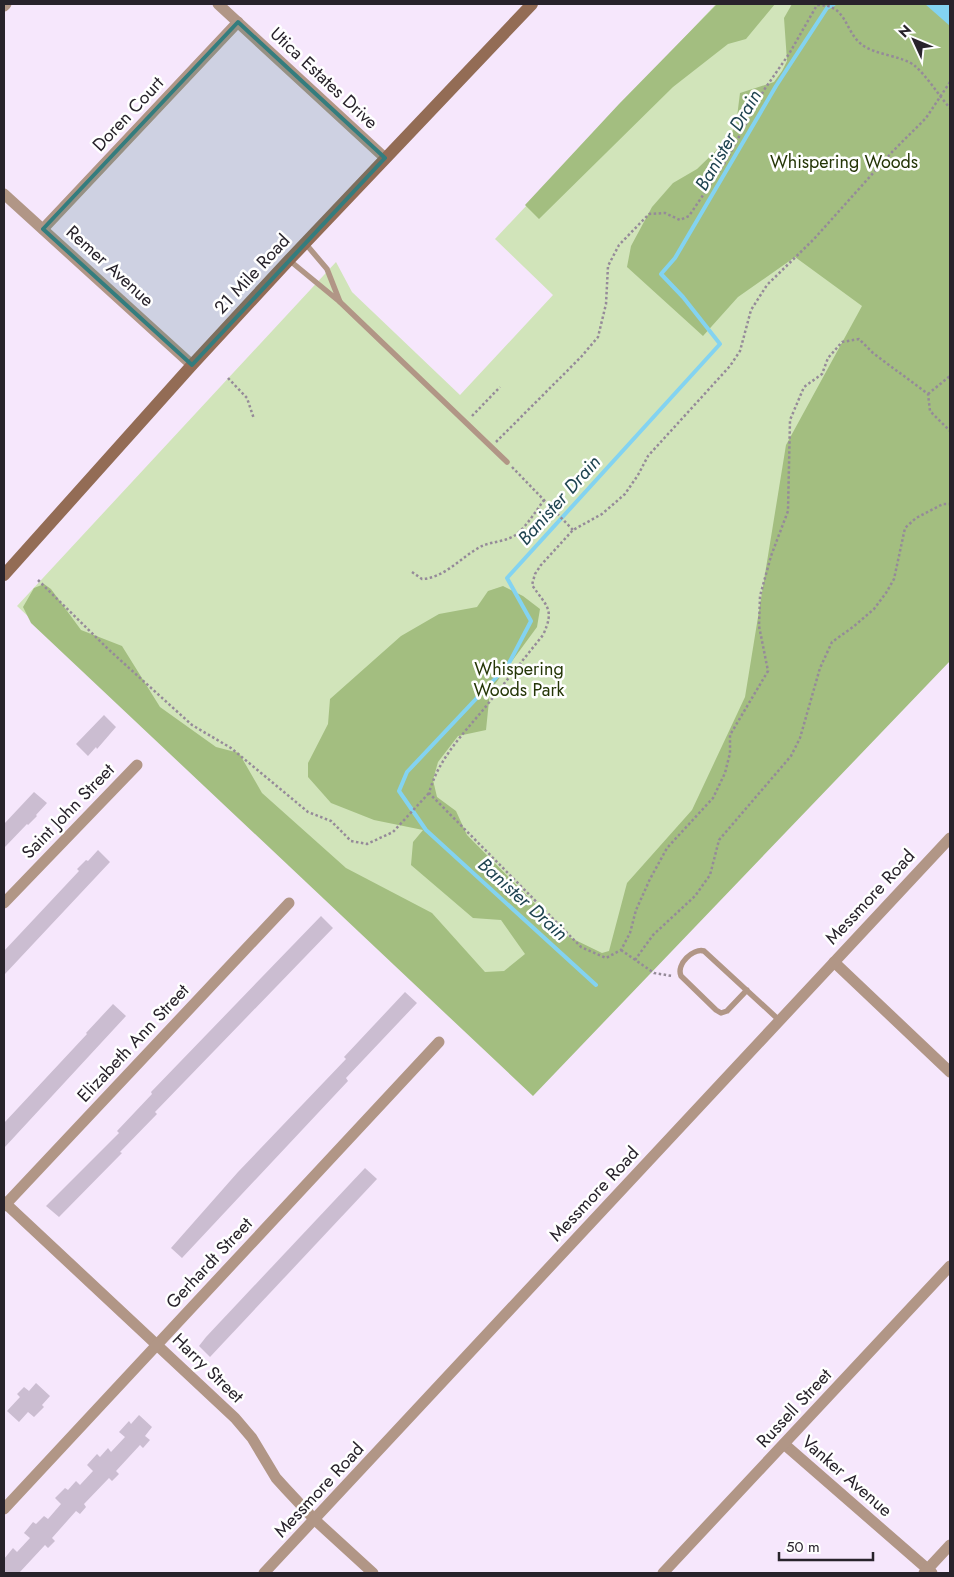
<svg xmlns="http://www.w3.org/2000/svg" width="954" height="1577" viewBox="0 0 954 1577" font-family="Jost,sans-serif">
	<rect width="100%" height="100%" fill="#f6e7fc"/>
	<path fill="#d1e4ba" d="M716 4H944L950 643 531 1087 17 606 336 262 352 292 460 395 553 295 495 239Z"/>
	<g fill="#a3be80">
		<path d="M717 4H775L746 39 728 44 673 87 539 219 525 205 619 104Z"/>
		<path d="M792 4H945L950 9V661L533 1096 31 623 23 607 34 588 44 584 51 589 81 630 122 646 160 707 216 747 239 753 262 793 346 868 432 913 485 972 504 971 525 954 501 920 473 918 411 865 413 842 423 830 374 820 331 803 308 777V763L328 724 330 699 401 636 439 614 477 607 488 591 503 586 523 596 540 609 537 627 490 691 486 730 458 736 438 762 433 780 437 797 456 811 467 835 567 936 602 953 609 951 627 883 692 810 745 697 786 445 862 306 795 257 738 297 703 336 627 267 631 246 652 207 673 183 697 169 727 140 736 125 740 93 774 82 782 71 787 61 784 18Z"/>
	</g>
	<path fill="#83d3f1" d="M925 4H950V26Z"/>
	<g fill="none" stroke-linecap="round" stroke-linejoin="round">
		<path stroke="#83d3f1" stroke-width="4" d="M596 985 426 830 399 791 407 772 508 665 531 621 507 578 720 344 683 297 661 274 675 258 776 86 827 8 834 4"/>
	</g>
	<g fill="#cbbdd1">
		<path d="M104 715 116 727 97 749 96 747 88 756 76 744Z"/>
		<path d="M34 792 47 803 36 815 37 816 28 825 27 824 4 848V824Z"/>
		<path d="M98 850 110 862 4 975V951L79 871 77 869 86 860 88 861Z"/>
		<path d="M321 916 333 928 155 1112 157 1114 120 1152 122 1153 59 1217 46 1206 119 1133 117 1131 152 1094 151 1092Z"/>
		<path d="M405 992 417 1003 346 1078 348 1081 182 1258 171 1248 238 1172 346 1059 344 1057Z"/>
		<path d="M113 1004 126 1016 4 1148V1123L87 1034 86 1033Z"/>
		<path d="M365 1168 377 1179 210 1357 199 1346 206 1337Z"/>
		<path d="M36 1383 50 1396 42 1405 44 1407 34 1417 28 1412 19 1422 7 1411 20 1397 17 1394 24 1387 29 1391Z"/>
		<path d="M139 1415 152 1427 145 1436 150 1440 143 1448 140 1445 116 1471 119 1474 112 1481 109 1478 84 1504 86 1507 80 1514 76 1511 52 1538 55 1541 48 1548 45 1545 19 1573H4V1559L13 1548 17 1552 30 1538 24 1533 33 1522 36 1524 44 1516 48 1519 61 1504 55 1498 65 1488 68 1490 76 1481 80 1485 93 1471 87 1465 97 1454 100 1457 108 1448 111 1452 125 1437 119 1432 129 1421 131 1424Z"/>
	</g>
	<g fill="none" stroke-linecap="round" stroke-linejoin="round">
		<g stroke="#958a99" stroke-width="2.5" stroke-dasharray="2.5 2.5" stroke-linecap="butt">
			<path d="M950 82 926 118 892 152 814 239 767 285 751 310 740 351 730 366 648 456 638 475 625 494 602 514 573 530 541 565 535 574 532 585C547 607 555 609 543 635 523 660 503 685 483 710 462 735 438 760 429 793L581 947 606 958 621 950 630 933 636 910 650 879 667 848 713 798 725 773 730 753V735L768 671 759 626 760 596 771 556 788 511 790 420 804 387 822 374 828 358 842 342 859 339 873 353 928 394 930 411 950 431"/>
			<path d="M228 378 247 398 254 419"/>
			<path d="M928 394 950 376"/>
			<path d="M472 416 500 387"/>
			<path d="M496 442 581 357 598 337 606 304 608 266 619 245 649 214 665 213 680 220 689 216 726 161 764 90 789 54 817 5C847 4 844 30 861 44 874 55 904 56 915 66 927 76 938 95 950 108"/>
			<path d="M512 467 573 530"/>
			<path d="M412 572 422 579C445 578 462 556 482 546 493 541 508 542 518 533 528 524 536 511 544 500"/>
			<path d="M38 580 107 648 192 725 231 748 308 812 331 821 351 841 367 844 393 832 429 793"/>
			<path d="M621 950 654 973 672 976"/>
			<path d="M635 960 653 935 695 896 710 875 719 840 791 756 800 738 820 668 832 642 853 627 874 609 886 593 894 579 905 528 916 518 943 504H950"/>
		</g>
		<g stroke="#b19686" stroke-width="5.5">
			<path d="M289 260 340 302 327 269 305 243"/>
			<path d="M340 302 507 462"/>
			<path d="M747 990 727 1011 721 1013 716 1010 681 976C676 964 693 948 704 951L779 1020"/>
		</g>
		<g stroke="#b19686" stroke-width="11">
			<path d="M218 4 385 158"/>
			<path d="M4 6 6 4"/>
			<path d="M4 194 192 365"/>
			<path d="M43 229 238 22"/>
			<path d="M4 903 137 765"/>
			<path d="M834 962 950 1072"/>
			<path d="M4 1202 235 1418 252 1438 276 1478 286 1489 315 1520 373 1573"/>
			<path d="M4 1206 289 903"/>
			<path d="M784 1444 932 1573"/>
			<path d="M4 1509 439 1042"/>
			<path d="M264 1573 950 838"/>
			<path d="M663 1573 950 1266"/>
			<path d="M924 1573 950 1545"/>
		</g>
		<path stroke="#936c55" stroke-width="12" d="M4 575 192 365 289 260 532 4"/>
	</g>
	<path fill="#347d7e" fill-opacity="0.2" stroke="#347d7e" stroke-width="4" stroke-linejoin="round" d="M238 22 385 158 192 365 43 229Z"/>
	<g text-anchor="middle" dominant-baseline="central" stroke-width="5" stroke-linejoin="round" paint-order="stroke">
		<g font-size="18" fill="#28232b" stroke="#fff">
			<text transform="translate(324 78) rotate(43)">Utica Estates Drive</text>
			<text transform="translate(128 114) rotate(-47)">Doren Court</text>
			<text transform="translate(110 266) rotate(42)">Remer Avenue</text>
			<text transform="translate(252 274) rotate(-47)">21 Mile Road</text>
			<text transform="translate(68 811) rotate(-46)">Saint John Street</text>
			<text transform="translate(870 897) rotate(-47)">Messmore Road</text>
			<text transform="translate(133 1043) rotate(-47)">Elizabeth Ann Street</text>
			<text transform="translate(594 1194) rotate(-47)">Messmore Road</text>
			<text transform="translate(209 1263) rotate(-47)">Gerhardt Street</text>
			<text transform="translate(208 1368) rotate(44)">Harry Street</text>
			<text transform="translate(794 1408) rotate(-47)">Russell Street</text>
			<text transform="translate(847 1476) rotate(41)">Vanker Avenue</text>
			<text transform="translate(319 1490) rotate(-47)">Messmore Road</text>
		</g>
		<g font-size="18" fill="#253607" stroke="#fff">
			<text x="844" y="162">Whispering Woods</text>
			<text x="519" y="669">Whispering<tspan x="519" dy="21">Woods Park</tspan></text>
		</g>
		<g font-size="19" font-style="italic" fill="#1e4350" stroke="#fff">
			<text transform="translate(728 140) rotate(-60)">Banister Drain</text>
			<text transform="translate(559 500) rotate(-48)">Banister Drain</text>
			<text transform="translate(523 899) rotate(42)">Banister Drain</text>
		</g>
	</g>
	<rect width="954" height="1577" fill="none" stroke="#28232b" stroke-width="10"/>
	<g transform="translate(914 40) rotate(314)" stroke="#ffffff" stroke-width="4" paint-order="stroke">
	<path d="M0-4L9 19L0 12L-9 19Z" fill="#28232b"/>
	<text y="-8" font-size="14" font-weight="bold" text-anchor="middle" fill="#28232b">N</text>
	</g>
	<path d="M779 1552v8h94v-8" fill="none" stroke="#28232b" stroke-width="2.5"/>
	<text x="786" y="1552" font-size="15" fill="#28232b" stroke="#ffffff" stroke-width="4" paint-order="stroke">50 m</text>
</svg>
